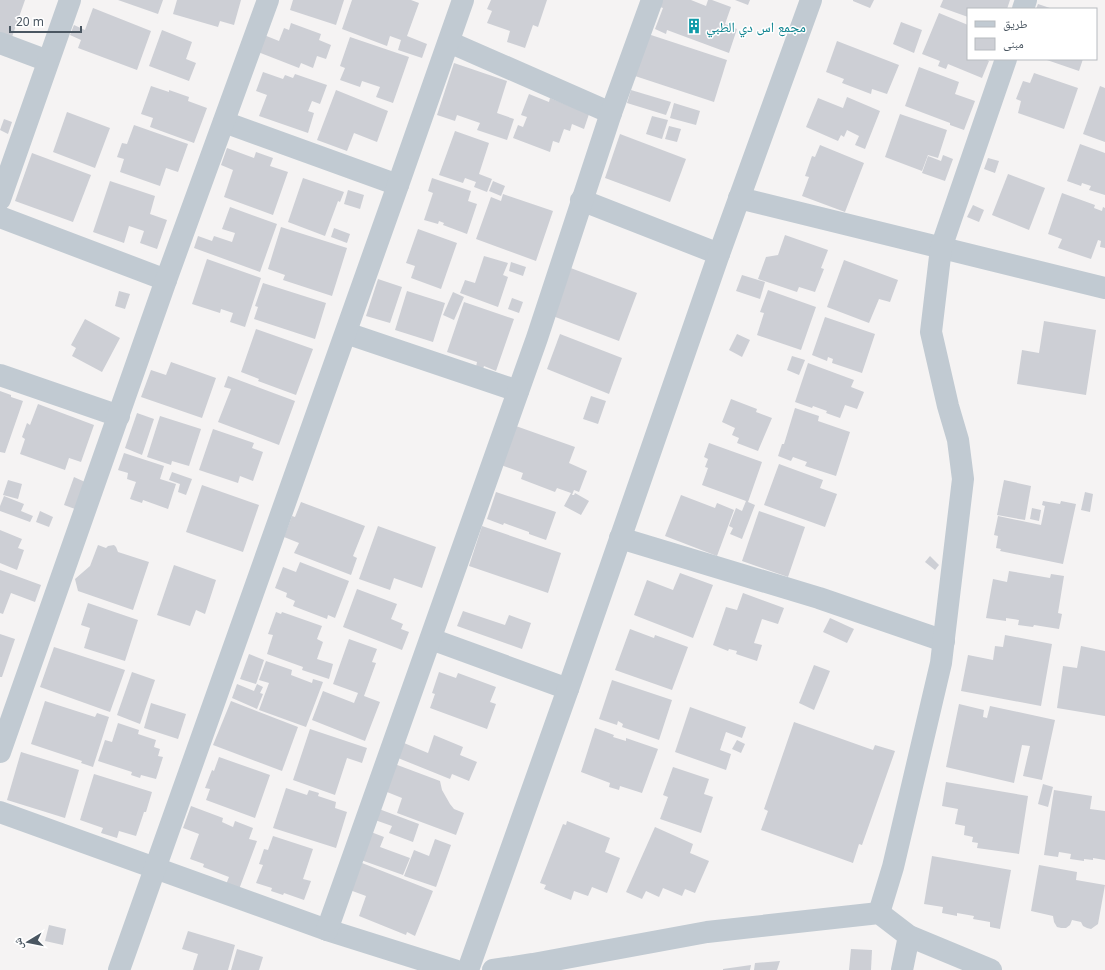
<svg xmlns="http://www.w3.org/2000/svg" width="1105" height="970" viewBox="0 0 1105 970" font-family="'Noto Sans','Noto Naskh Arabic',sans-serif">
	<rect width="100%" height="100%" fill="#f5f3f3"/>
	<g fill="#cdcfd5">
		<path d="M0 0H25L12 37 0 33Z"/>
		<path d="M118 0H163L158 14Z"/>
		<path d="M177 0H241L234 25 220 21 218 27 173 14Z"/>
		<path d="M293 0H344L336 25 290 10Z"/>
		<path d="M352 0H411L419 3 407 36 427 44 422 58 398 50 401 40 390 36 387 46 342 29Z"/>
		<path d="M491 0H547L538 27 533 25 525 48 507 42 510 31 487 23 492 11 487 9Z"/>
		<path d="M660 0H691L706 6 708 0H712L731 7 725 24 737 29 729 53 667 30 666 34 655 29 663 8 657 6Z"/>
		<path d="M735 0H750L748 5Z"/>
		<path d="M853 0H874L870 8 853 1Z"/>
		<path d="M943 0H1010L1007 9H968V17L940 7Z"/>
		<path d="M1038 4 1053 9H1036Z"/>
		<path d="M93 8 151 31 137 70 78 48 81 40 70 35 74 25 85 30Z"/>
		<path d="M939 13 968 25V59H985L989 61 982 78 948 64 946 69 938 66 940 61 922 54Z"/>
		<path d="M901 22 922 30 914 53 893 44Z"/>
		<path d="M291 23 321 34 319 40 331 45 326 59 317 56 313 68 301 63 299 68 258 52 264 35 279 41 284 28 289 30Z"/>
		<path d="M162 30 192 42 186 59 196 63 189 81 149 66Z"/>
		<path d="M648 34 727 60 714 102 635 76Z"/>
		<path d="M350 37 409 57 393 103 376 97 380 87 362 81 360 87 340 80 345 68 340 66Z"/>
		<path d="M837 41 899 65 887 94 872 89 871 94 842 83 844 79 826 72Z"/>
		<path d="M1044 59H1083L1079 71Z"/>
		<path d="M454 63 507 81 497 113 514 119 507 140 477 130 480 123 457 115 455 121 437 115Z"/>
		<path d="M919 67 959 82 955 94 975 101 964 130 950 125V123L905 106Z"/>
		<path d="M263 72 283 79 285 75 293 78 295 74 327 85 320 104 312 101 308 111 314 113 308 133 259 116 267 95 256 91Z"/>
		<path d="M1034 73 1078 88 1064 129 1018 113 1021 101 1016 99 1023 81 1030 83Z"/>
		<path d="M151 86 169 92V90L189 97 188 101 207 108 194 143 150 127 153 118 141 114Z"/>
		<path d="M1100 86 1105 88V142L1083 134Z"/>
		<path d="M336 90 388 111 377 142 354 133 347 151 317 140Z"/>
		<path d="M631 90 671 102 666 115 627 103Z"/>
		<path d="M529 94 549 102 550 98 589 114 584 129 572 124 570 131 564 129 559 143 553 141 550 152 513 138 518 125 523 127 527 117 521 115Z"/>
		<path d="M847 97 880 111 865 149 855 145 859 136 847 130 844 137 841 135 838 141 806 127 818 98 843 108Z"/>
		<path d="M674 103 700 111 696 125 670 118Z"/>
		<path d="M67 112 110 128 95 168 53 152Z"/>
		<path d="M900 114 947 130 938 158 928 155 922 171 885 157Z"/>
		<path d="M652 116 668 120 662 139 646 134Z"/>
		<path d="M4 119 12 122 8 134 0 130Z"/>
		<path d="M134 125 188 144 178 172 166 168 160 186 120 172 124 159 117 157 122 143 127 144Z"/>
		<path d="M669 126 681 129 677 142 665 139Z"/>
		<path d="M455 131 489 143 479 174 492 179 487 192 474 187 476 182 465 178 463 183 439 175Z"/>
		<path d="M620 134 686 159 670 202 605 178Z"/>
		<path d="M1080 144 1105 153V195L1089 190 1091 186 1082 183 1081 186 1067 181Z"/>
		<path d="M820 145 864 163 845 212 802 196 809 177 805 176 812 156 815 157Z"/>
		<path d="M227 148 254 158 256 152 273 158 270 166 288 172 273 215 224 197 233 170 221 165Z"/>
		<path d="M32 153 91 175 73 222 15 201Z"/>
		<path d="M943 155 953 159 945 181 922 173 928 156 941 161Z"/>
		<path d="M988 158 999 161 995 173 984 169Z"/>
		<path d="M1008 174 1045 188 1029 230 992 215Z"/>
		<path d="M303 178 344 192 340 202 338 201 325 236 288 222Z"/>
		<path d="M432 178 471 191 468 201 477 204 467 234 443 225 444 223 439 221 438 224 424 220 433 193 428 191Z"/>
		<path d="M110 181 155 196 150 214 167 220 157 249 140 243 144 231 129 226 124 243 93 232Z"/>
		<path d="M493 181 505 186 501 196 489 191Z"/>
		<path d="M348 190 364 195 360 209 344 204Z"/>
		<path d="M1062 193 1095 205 1094 208 1102 211 1103 207 1105 208V248L1100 247 1101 241 1098 240 1091 259 1058 248 1062 239 1048 234Z"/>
		<path d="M503 194 553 211 536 261 476 239 491 197 501 201Z"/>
		<path d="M973 205 984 210 979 222 967 217Z"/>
		<path d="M230 207 277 224 260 272 194 248 198 236 212 241 214 236 232 242 235 233 222 229Z"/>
		<path d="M281 227 347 248 332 296 283 280 285 275 268 269Z"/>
		<path d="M334 228 350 234 347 243 331 237Z"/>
		<path d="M418 229 457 243 441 289 411 278 415 266 406 263Z"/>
		<path d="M785 235 828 250 821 268 824 269 815 292 799 287 797 292 758 279 766 257 778 255Z"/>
		<path d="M484 256 508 263 503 275 508 277 498 307 460 293 465 280 475 283Z"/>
		<path d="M207 259 261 278 245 327 230 322 233 313 221 309 220 313 192 304Z"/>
		<path d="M844 260 898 280 890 302 879 299 869 323 827 307Z"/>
		<path d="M511 262 526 267 523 276 509 271Z"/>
		<path d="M568 267 637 293 619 341 550 315Z"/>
		<path d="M742 275 765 282 760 299 736 291Z"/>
		<path d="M378 279 402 287 390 323 366 316Z"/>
		<path d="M263 283 326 303 315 339 254 319 258 307 255 306Z"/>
		<path d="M768 290 816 307 801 350 757 335 764 313 760 312Z"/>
		<path d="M119 291 130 294 125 309 115 306Z"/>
		<path d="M407 291 445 303 433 342 395 330Z"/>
		<path d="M453 292 464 297 454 320 443 315Z"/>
		<path d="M512 298 523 302 519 313 508 309Z"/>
		<path d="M464 302 514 319 496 371 484 366 483 369 476 367 477 362 447 352Z"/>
		<path d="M825 317 875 334 862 373 832 363 833 359 828 357 827 361 812 355Z"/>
		<path d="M85 319 120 338 102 372 72 356 76 348 71 345Z"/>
		<path d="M1044 321 1096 330 1086 395 1017 384 1022 350 1039 353Z"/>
		<path d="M256 329 313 349 296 395 258 381 259 379 241 372Z"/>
		<path d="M560 334 622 358 609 394 547 369Z"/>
		<path d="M737 334 750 340 742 357 729 350Z"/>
		<path d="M792 356 805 360 799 375 787 370Z"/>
		<path d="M171 362 216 378 202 418 141 397 151 370 166 375Z"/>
		<path d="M808 363 854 380 851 387 864 392 857 409 845 405 840 418 826 413 827 411 813 406 812 408 795 402Z"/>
		<path d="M228 376 295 401 279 445 218 422 231 389 224 387Z"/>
		<path d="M0 391 11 395V397L23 401 5 453 0 452Z"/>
		<path d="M591 396 606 401 598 424 583 419Z"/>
		<path d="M731 399 757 409 756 412 772 418 758 451 737 443 739 438 732 435 735 428 722 422Z"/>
		<path d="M38 404 94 425 81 462 69 458 65 470 20 454 25 439 22 437 27 423 30 425Z"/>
		<path d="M795 408 819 416 818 421 850 432 836 476 805 466 807 462 793 457 791 461 778 456 782 444H784Z"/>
		<path d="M137 413 154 419 142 455 125 448Z"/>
		<path d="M160 416 201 429 189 466 172 461 171 465 147 457Z"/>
		<path d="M513 425 575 447 569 463 587 471 579 492 574 490 572 495H574L575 493 589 501 581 515 564 506 571 493 557 488 555 492 521 479 523 473 498 464Z"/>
		<path d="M213 429 254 443 252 448 263 452 253 481 240 476 238 483 199 470Z"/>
		<path d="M709 443 762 462 748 502 755 505 742 539 730 534 733 528 729 526 736 508 742 511 746 501 702 485 708 468 705 467 708 459 704 457Z"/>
		<path d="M124 453 164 466 160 479 176 484 168 509 143 500 142 503 130 499 136 482 127 479 128 473 118 470Z"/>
		<path d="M779 464 823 480 820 488 837 494 825 527 764 505Z"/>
		<path d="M172 472 192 479 186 495 178 492 180 484 169 480Z"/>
		<path d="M74 477 85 482 75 509 64 505Z"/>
		<path d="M8 480 22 484 18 499 3 495Z"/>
		<path d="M1004 480 1031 486 1025 520 997 515Z"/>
		<path d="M202 485 259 505 243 552 186 532Z"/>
		<path d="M496 492 556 512 546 540 529 534V532L504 523 503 525 487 519Z"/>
		<path d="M1085 492 1093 494 1090 512 1081 510Z"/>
		<path d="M681 495 715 508 717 503 734 510 717 556 665 536Z"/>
		<path d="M4 496 24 504 21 511 33 516 30 522 0 511V506Z"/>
		<path d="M1043 501 1060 504 1061 501 1076 504 1063 564 1000 551 1001 549 996 548 998 536 994 535 998 516 1041 525 1045 506 1042 505Z"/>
		<path d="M301 502 365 526 353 556 357 558 351 575 294 553 299 543 284 537 292 516 295 517Z"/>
		<path d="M1032 508 1041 510 1039 521 1030 519Z"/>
		<path d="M40 511 53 517 49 527 36 522Z"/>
		<path d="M759 511 805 527 788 577 742 561Z"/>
		<path d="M378 526 436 547 422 588 394 578 390 590 359 579Z"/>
		<path d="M482 526 561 553 548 593 469 566Z"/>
		<path d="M0 530 22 539 18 548 24 550 17 570 0 563Z"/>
		<path d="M98 545 106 548 108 546 114 545 116 547 118 552 149 562 133 610 78 591 75 579 90 566Z"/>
		<path d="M930 556 939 565 935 570 925 562Z"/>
		<path d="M300 562 349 581 335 618 328 615 327 619 293 606 295 601 286 597 287 593 275 588 283 567 296 572Z"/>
		<path d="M174 565 216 580 205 614 196 610 190 626 157 615Z"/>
		<path d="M0 570 41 585 35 602 11 593 3 614 0 613Z"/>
		<path d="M1009 571 1050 578 1051 574 1064 576 1058 613 1062 614 1059 629 1034 625 1033 627 1018 625 1019 620 1006 618V621L986 618 993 579 1007 582Z"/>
		<path d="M680 573 713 585 693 638 634 615 647 580 673 590Z"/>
		<path d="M357 589 397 604 391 619 403 624 401 629 409 632 402 650 343 627Z"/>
		<path d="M743 593 784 608 778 624 762 619 754 643 762 645 757 661 736 654 737 651 729 649 728 651 713 645 726 607 737 610Z"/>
		<path d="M88 603 138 620 125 661 84 648 90 628 81 625Z"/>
		<path d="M463 611 505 625 509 615 531 623 522 649 457 626Z"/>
		<path d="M276 612 281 614 282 612 322 626 317 639 323 642 317 659 333 664 329 679 302 670 303 667 267 654 273 635 268 634Z"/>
		<path d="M830 618 854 629 847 643 823 632Z"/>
		<path d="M630 629 654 638 655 635 688 647 672 690 615 670Z"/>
		<path d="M0 634 15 639 2 677H0Z"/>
		<path d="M1005 635 1052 644 1041 706 961 691 968 655 993 660 995 646 1003 647Z"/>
		<path d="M349 639 377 649 372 662 376 663 364 696 380 702 365 741 312 720 323 691 354 703 358 693 333 684Z"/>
		<path d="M1081 646 1105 651V716L1057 708 1063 666 1077 668Z"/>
		<path d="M54 647 125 670 110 712 40 687Z"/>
		<path d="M249 654 264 660 256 684 240 679Z"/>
		<path d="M266 661 292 670 291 675 312 683 313 679 323 682 306 727 259 710 269 683 259 680Z"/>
		<path d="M814 665 830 671 814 710 799 703Z"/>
		<path d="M132 672 155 680 140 724 117 715Z"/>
		<path d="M439 672 456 678 458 673 496 687 490 702 496 704 487 729 430 708 435 694 432 693Z"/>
		<path d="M612 680 672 700 659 740 622 727 623 724 618 721 617 725 599 719Z"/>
		<path d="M237 684 254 691 257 684 263 687 260 693 263 694 257 709 232 698Z"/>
		<path d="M45 701 95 717 97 713 109 717 93 767 81 763 82 761 31 744Z"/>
		<path d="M231 701 298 727 282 771 213 745Z"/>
		<path d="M151 703 186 714 178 739 144 728Z"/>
		<path d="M959 704 984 710 983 717 987 718 990 706 1055 720 1042 780 1023 776 1030 746 1022 745 1014 783 946 767Z"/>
		<path d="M690 707 746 727 742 738 726 732 720 750 731 754 726 770 675 752Z"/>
		<path d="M794 722 873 750 875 745 895 751 862 845 859 844 853 863 761 830 768 811 764 809Z"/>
		<path d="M118 723 139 730 138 734 156 740 154 747 160 749 158 756 163 757 156 779 141 775 140 778 131 775 132 772 98 761 105 740 112 742Z"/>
		<path d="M595 728 614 735 613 737 626 741V738L658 749 642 793 620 786 619 790 609 787 610 783 581 772Z"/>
		<path d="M310 729 367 748 362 763 347 758 335 795 293 780Z"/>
		<path d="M434 735 463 747 460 755 477 762 469 781 452 774 450 779 398 758 404 743 428 753Z"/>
		<path d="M737 740 745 744 741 753 732 749Z"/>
		<path d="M21 752 79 770 65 818 7 800Z"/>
		<path d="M219 757 270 775 255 818 206 800 210 789 205 788 212 770 214 771Z"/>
		<path d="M392 763 440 781 442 790 450 804 454 809 464 813 456 835 397 813 402 798 382 790Z"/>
		<path d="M673 767 709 779 704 794 713 797 701 833 660 819 668 797 663 795Z"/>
		<path d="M94 774 152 792 146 812H144L136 836 119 831 117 838 101 833 103 828 80 820Z"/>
		<path d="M946 782 1028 796 1019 854 977 848 978 843 972 842 973 837 964 835 965 826 955 824 958 809 942 806Z"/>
		<path d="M1043 784 1053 787 1048 807 1038 804Z"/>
		<path d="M286 788 307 795 309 790 319 793 318 796 336 802 335 808 347 812 336 848 273 828Z"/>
		<path d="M1054 790 1092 796 1090 809 1105 811V860L1093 858V860L1084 859V861L1070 859 1071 854 1059 852 1058 857 1044 855Z"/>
		<path d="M191 806 223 818 222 822 233 827 235 821 253 828 249 839 257 841 238 892 225 887 229 877 203 867 204 864 190 859 199 834 183 828Z"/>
		<path d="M379 809 419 824 413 842 389 833 392 826 375 820Z"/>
		<path d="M567 821 610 838 605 852 620 858 607 893 592 887 588 896 574 891 571 900 544 889 546 885 540 883 563 824 566 825Z"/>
		<path d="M655 827 693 844 690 853 709 861 695 893 685 889 682 896 663 888 659 897 646 891 642 899 626 892Z"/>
		<path d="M371 832 384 837 380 847 410 858 403 875 361 860Z"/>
		<path d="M273 836 313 849 303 879 311 881 304 900 284 893 283 895 271 891 272 888 256 883 263 865 259 864 264 849 268 850Z"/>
		<path d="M435 839 451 845 436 887 404 876 414 850 429 856Z"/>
		<path d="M932 856 1011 870 1000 929 990 927V922L973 919 974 916 957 913V916L942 913 943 907 924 904Z"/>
		<path d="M362 863 433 891 415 936 407 932 406 935 359 916 366 896 347 889Z"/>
		<path d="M1039 865 1077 872 1076 880 1105 885 1098 924 1091 929 1087 928 1083 926 1081 922 1072 920 1070 925 1066 928H1061L1057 927 1054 922 1053 916 1031 911Z"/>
		<path d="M49 925 66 929 63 945 45 941Z"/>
		<path d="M188 931 235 945 228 970H193L198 954 182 949Z"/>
		<path d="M237 949 263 957 259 970H231Z"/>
		<path d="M851 949 872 950 871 970H849Z"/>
		<path d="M780 961 777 970H754L755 963Z"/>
		<path d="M751 965 750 970H723V969Z"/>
	</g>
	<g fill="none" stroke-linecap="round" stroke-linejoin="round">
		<g stroke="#c1cad2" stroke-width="22">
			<path d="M1023 9 1026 0"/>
			<path d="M449 42 611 113"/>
			<path d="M0 43 48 61"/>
			<path d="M224 122 398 185"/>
			<path d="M739 198 1105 288"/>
			<path d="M0 199 70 0"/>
			<path d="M581 200 719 254"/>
			<path d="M0 217 166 280"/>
			<path d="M346 333 518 391"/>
			<path d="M0 375 119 416"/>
			<path d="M620 538 819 598 944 641"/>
			<path d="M431 639 568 689"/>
			<path d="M0 752 166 280 268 0"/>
			<path d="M0 812 327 930 454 970"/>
			<path d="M879 913 893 867 941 663 963 479 958 440 948 406 931 332 941 248 1006 59"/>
			<path d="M327 930 537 338 611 113 652 0"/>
			<path d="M119 970 398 185 463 0"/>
			<path d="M468 970 568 689 719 254 811 0"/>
			<path d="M493 970 533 964 707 932 879 913 909 936 991 970"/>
			<path d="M902 970 909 936"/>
		</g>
	</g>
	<defs>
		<symbol id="building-bare" viewBox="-9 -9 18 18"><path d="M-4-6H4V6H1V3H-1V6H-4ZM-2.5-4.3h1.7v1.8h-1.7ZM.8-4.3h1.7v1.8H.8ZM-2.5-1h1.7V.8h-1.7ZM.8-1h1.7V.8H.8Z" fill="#0f9aa8" stroke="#fff" stroke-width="2.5" paint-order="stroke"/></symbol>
	</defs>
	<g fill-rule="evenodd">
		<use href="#building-bare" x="683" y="15" width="22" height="22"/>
	</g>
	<g text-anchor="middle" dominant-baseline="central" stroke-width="3" stroke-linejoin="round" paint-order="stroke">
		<g font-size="14" fill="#0d838f" stroke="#fff" text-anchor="start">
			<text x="706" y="26">مجمع اس دي الطبي</text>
		</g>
	</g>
	<rect x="967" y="8" width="130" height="52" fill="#ffffff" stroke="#b7bbc0"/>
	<rect x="975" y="21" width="20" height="6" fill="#c1cad2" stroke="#b7bbc0"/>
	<text x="1003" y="28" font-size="12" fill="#4a5661">طريق</text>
	<rect x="975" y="38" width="20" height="12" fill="#cdcfd5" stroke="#b7bbc0"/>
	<text x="1003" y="48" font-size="12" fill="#4a5661">مبنى</text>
	<g transform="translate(28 942) rotate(260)" stroke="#ffffff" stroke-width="3" paint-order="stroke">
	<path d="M0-3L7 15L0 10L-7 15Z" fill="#4a5661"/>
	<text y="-6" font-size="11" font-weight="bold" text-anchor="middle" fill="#4a5661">ش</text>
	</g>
	<path d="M10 26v6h71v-6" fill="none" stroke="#4a5661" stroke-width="2"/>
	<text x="16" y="26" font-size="12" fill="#4a5661" stroke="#ffffff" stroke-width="3" paint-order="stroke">20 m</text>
</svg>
